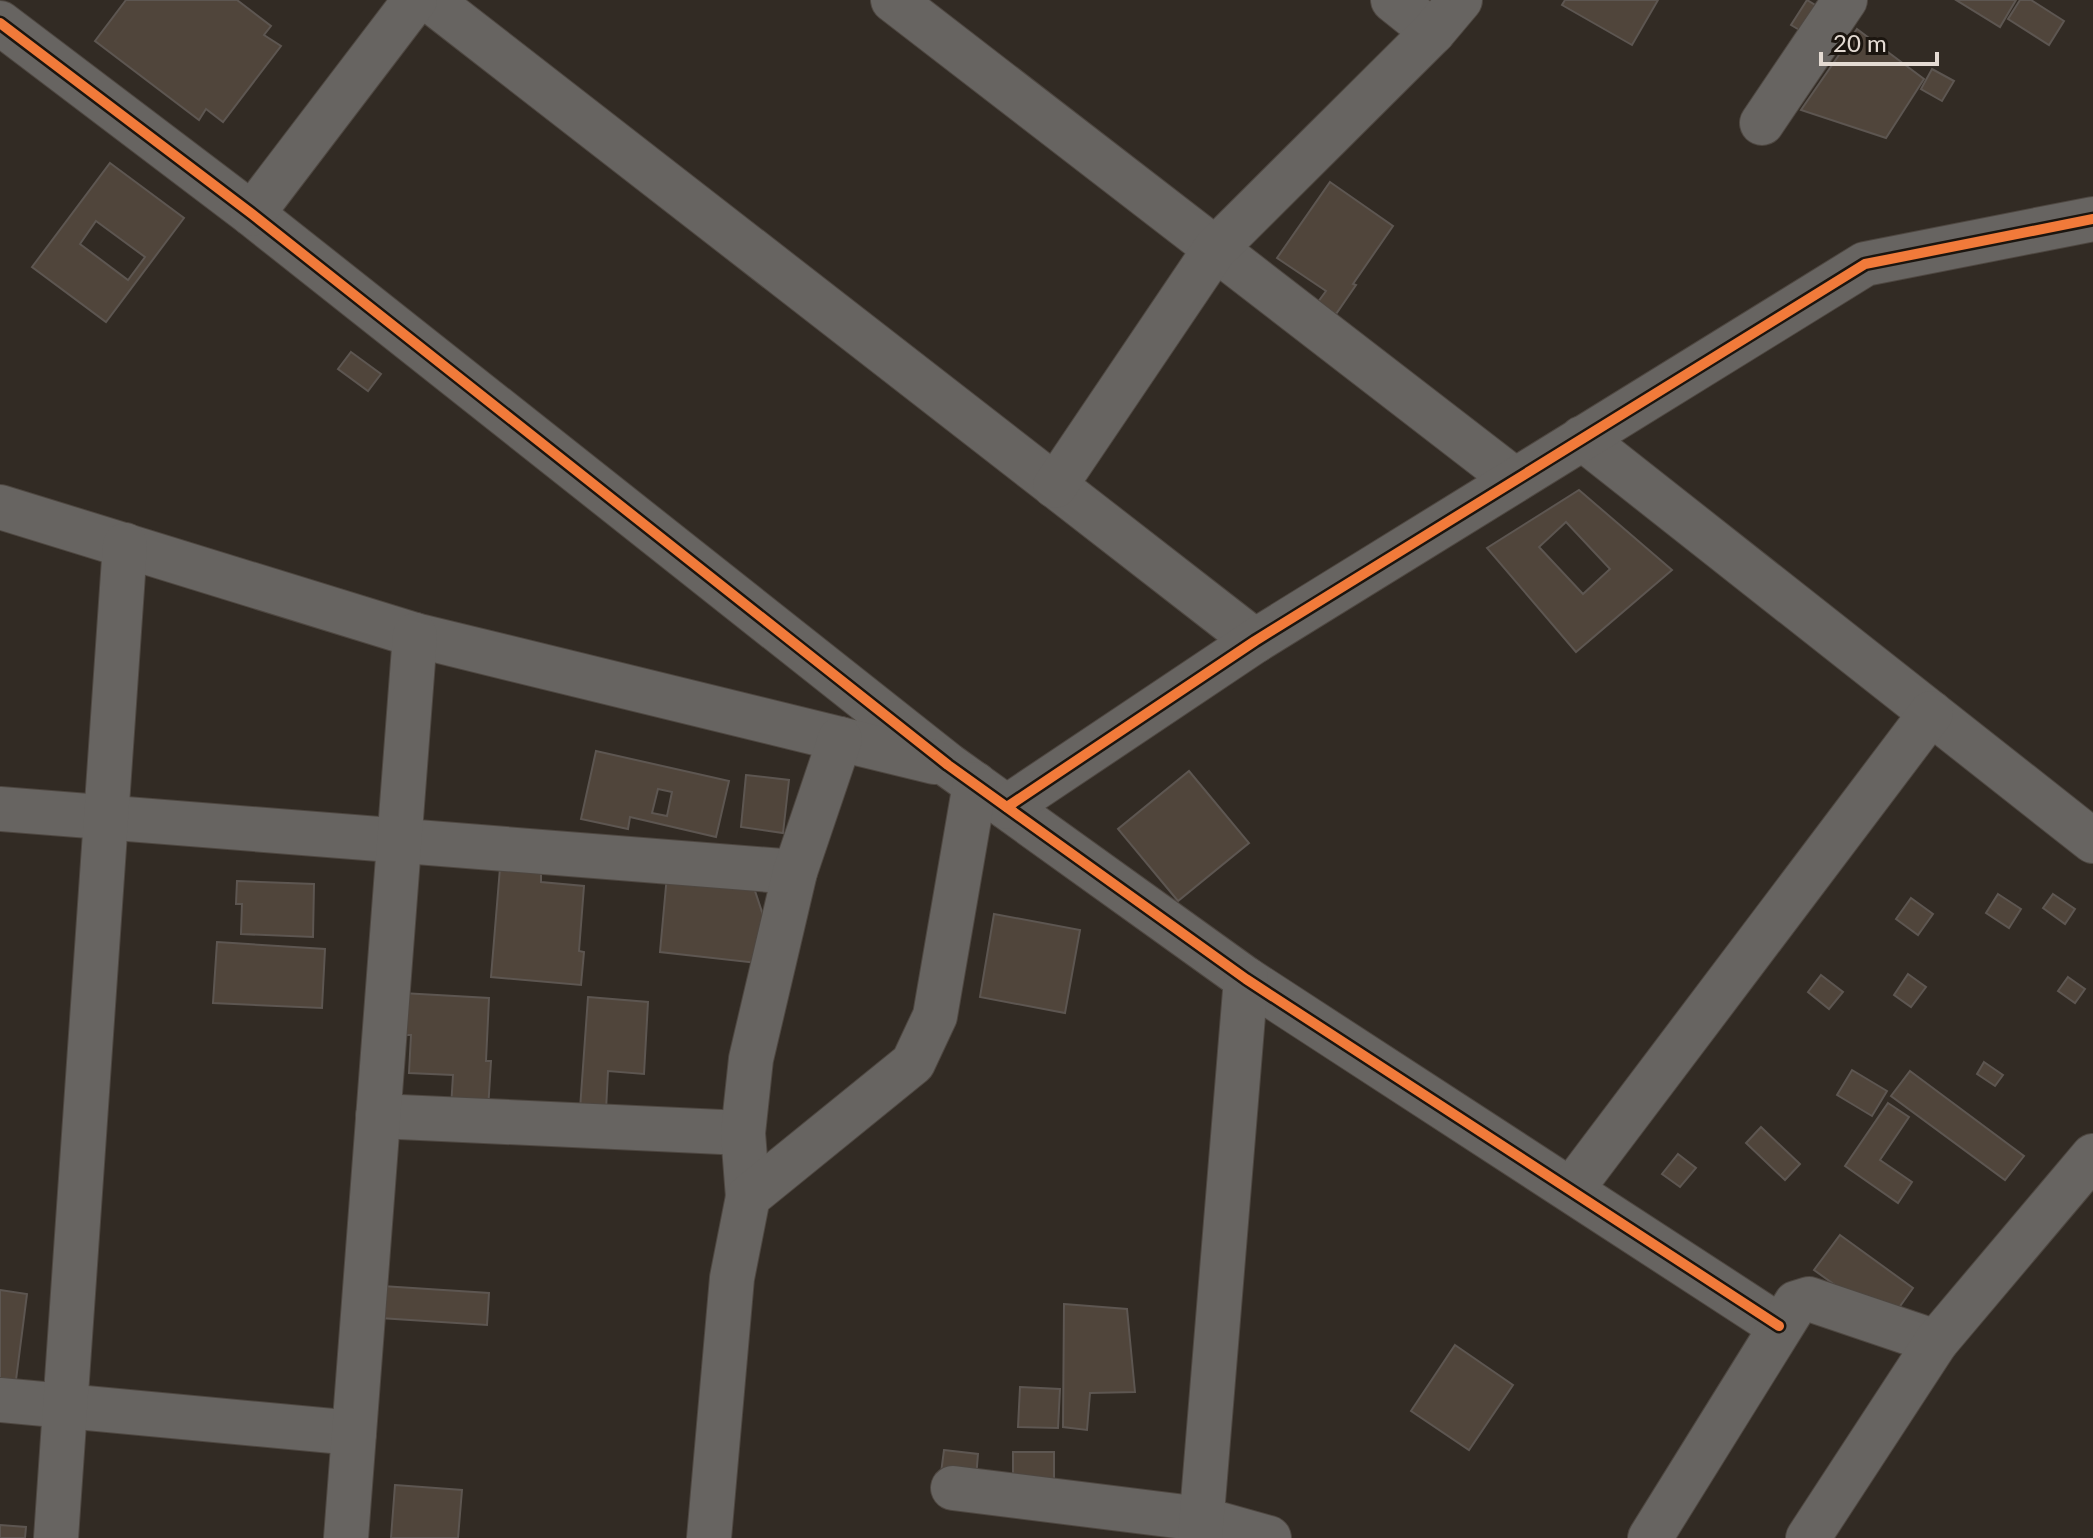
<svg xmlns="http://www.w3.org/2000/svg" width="2093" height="1538" viewBox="0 0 2093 1538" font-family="Lato,sans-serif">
	<rect width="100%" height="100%" fill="#322b24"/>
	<g fill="#50453b" stroke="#5d5651" stroke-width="2" fill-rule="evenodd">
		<path d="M126 0H237L271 26 264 35 281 46 223 122 206 109 199 120 95 41Z"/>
		<path d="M1565 0H1658L1632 45 1562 5Z"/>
		<path d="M1807 0 1845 23 1830 48 1791 25Z"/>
		<path d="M1956 0H2016L2000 27Z"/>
		<path d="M2020 0H2031L2064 21 2049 45 2008 19Z"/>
		<path d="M1857 29 1924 79 1886 138 1801 110Z"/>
		<path d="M1932 69 1954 81 1942 101 1921 89Z"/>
		<path d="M110 163 184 218 106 322 32 267ZM96 221 145 257 128 280 80 244Z"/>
		<path d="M1330 182 1393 226 1353 284 1356 285 1336 314 1318 302 1326 291 1277 258Z"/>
		<path d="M351 352 381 374 368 391 338 369Z"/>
		<path d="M1579 490 1672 570 1576 652 1487 548ZM1566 522 1610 569 1583 594 1539 547Z"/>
		<path d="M596 751 729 781 716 837 630 817 628 829 581 819ZM658 789 672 792 667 816 652 813Z"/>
		<path d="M1189 771 1249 843 1178 901 1118 829Z"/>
		<path d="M746 775 789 780 783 833 741 827Z"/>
		<path d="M500 868 541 872V882L584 886 579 951 584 952 581 985 491 977Z"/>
		<path d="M667 875 753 885 765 921 757 963 660 952Z"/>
		<path d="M237 881 314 884 313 937 241 934 242 904H236Z"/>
		<path d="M1998 894 2021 909 2009 928 1986 913Z"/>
		<path d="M2053 894 2075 909 2065 924 2043 908Z"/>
		<path d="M1911 898 1933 914 1918 935 1896 919Z"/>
		<path d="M994 914 1080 930 1065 1013 980 997Z"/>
		<path d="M217 942 325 949 322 1008 213 1003Z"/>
		<path d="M1908 974 1926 987 1911 1007 1894 995Z"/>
		<path d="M1821 975 1843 992 1829 1009 1808 992Z"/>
		<path d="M2068 977 2085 989 2075 1003 2058 991Z"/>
		<path d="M402 993 489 998 486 1061H491L488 1110 451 1108 453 1075 409 1073 411 1035H400Z"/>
		<path d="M588 997 648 1002 644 1074 608 1071 606 1111 580 1109Z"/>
		<path d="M1984 1062 2003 1075 1995 1086 1977 1074Z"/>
		<path d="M1852 1070 1887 1091 1872 1116 1837 1095Z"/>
		<path d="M1910 1071 2024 1156 2005 1180 1891 1096Z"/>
		<path d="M1888 1103 1909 1117 1880 1160 1912 1182 1898 1203 1845 1166Z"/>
		<path d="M1761 1127 1800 1164 1785 1180 1746 1143Z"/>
		<path d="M1678 1154 1696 1168 1680 1187 1662 1174Z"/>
		<path d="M1840 1235 1913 1288 1888 1323 1814 1270Z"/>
		<path d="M382 1286 489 1293 487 1325 380 1318Z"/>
		<path d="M0 1290 27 1294 16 1380 0 1378Z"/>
		<path d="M1064 1304 1127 1309 1135 1392 1090 1393 1087 1430 1063 1427Z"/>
		<path d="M1455 1345 1513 1385 1469 1450 1411 1411Z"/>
		<path d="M1020 1387 1060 1389 1058 1428 1018 1427Z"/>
		<path d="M944 1450 978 1454 976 1478 941 1473Z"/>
		<path d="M1013 1452H1054V1484L1013 1483Z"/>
		<path d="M395 1485 462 1490 458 1538H391Z"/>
		<path d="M0 1525 26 1527 25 1538H0Z"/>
	</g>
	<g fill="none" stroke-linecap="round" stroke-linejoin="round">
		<defs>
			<g id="street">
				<path d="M430 0 1255 641"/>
				<path d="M893 0 1515 480"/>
				<path d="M1393 0 1433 32"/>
				<path d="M0 23 252 214 948 765 1246 979 1779 1326"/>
				<path d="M1762 123 1845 0"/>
				<path d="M252 214 415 0"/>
				<path d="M1582 438 2093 841"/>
				<path d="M1055 486 1215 249 1433 32 1460 0"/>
				<path d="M0 507 415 635 934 762"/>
				<path d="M1007 807 1255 641 1865 264 2093 219"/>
				<path d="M0 809 795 872"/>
				<path d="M378 1116 743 1133"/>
				<path d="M1571 1190 1931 713"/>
				<path d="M748 1197 743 1133 751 1059 795 872 840 739"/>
				<path d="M0 1400 354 1433"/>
				<path d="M953 1488 1201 1519 1269 1538"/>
				<path d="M56 1538 125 545"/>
				<path d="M346 1538 415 635"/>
				<path d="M709 1538 732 1278 748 1197 913 1063 935 1016 975 784"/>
				<path d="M1200 1538 1246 979"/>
				<path d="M1650 1538 1796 1303 1809 1299 1936 1342"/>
				<path d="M1808 1538 1936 1342 2093 1156"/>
			</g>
		</defs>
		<use href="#street" stroke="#4e4741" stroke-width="46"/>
		<use href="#street" stroke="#676461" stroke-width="44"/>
		<defs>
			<g id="cycleway">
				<path d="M0 23 252 214 948 765 1246 979 1779 1326"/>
				<path d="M1007 807 1255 641 1865 264 2093 219"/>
			</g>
		</defs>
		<use href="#cycleway" stroke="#1b150f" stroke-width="15"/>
		<use href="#cycleway" stroke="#f17a3a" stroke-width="10"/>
	</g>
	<path d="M1821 52v12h116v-12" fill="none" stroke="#e4dbd3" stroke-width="4"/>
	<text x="1833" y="52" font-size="24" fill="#e4dbd3" stroke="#1b150f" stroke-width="6" paint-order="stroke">20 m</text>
</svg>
